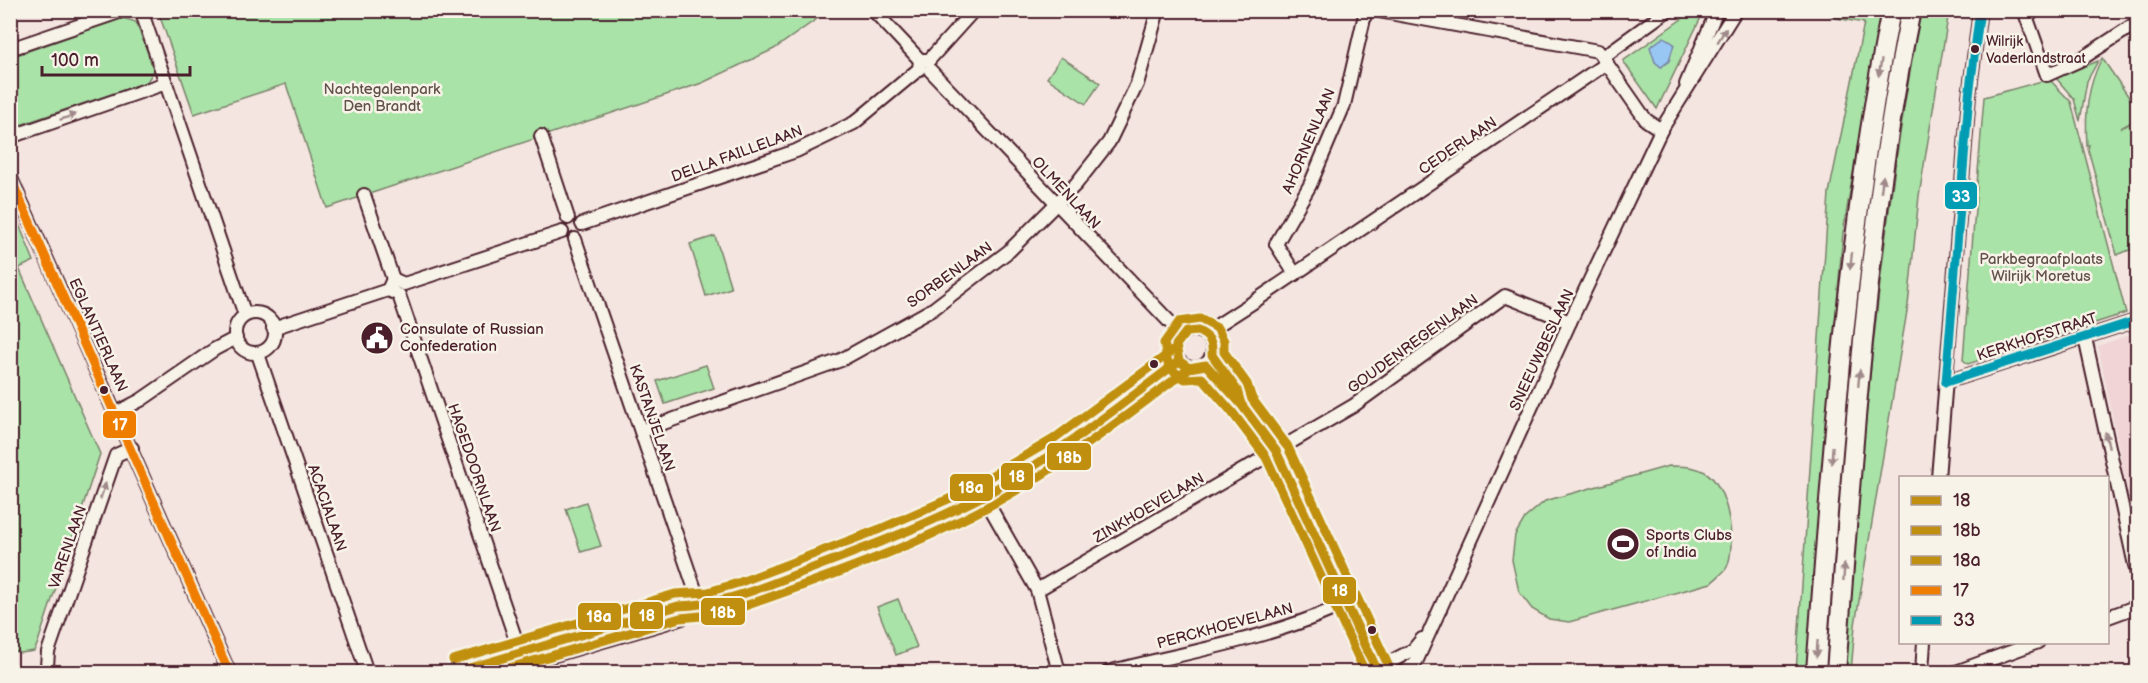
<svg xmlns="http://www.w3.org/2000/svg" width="2148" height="683" viewBox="0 0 2148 683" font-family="'Balsamiq Sans',sans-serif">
	<rect width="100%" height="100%" fill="#f4e5e0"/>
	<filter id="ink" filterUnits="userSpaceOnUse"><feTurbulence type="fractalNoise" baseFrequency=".0167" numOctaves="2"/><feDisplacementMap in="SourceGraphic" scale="12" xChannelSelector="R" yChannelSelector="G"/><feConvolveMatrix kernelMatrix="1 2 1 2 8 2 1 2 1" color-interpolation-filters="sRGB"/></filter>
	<g filter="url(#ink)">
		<path fill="#f0d4d6" d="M2137 332 2138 504 2131 506 2098 346Z"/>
		<g fill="#a9e3a8" stroke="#7a816a" stroke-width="1.5">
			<path d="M158 11H828L774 49 702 83 327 208 286 84 194 114Z"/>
			<path d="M1693 11H1704L1657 109 1623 61Z"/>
			<path d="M1823 11H1881L1843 232 1806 672H1796L1829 193 1864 23 1836 18Z"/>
			<path d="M1897 11H1901L1831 672H1822L1851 301Z"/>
			<path d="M1921 11H1949L1919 196 1908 305 1855 625 1851 672H1845C1862 450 1879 230 1921 11Z"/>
			<path d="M123 18 136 22 153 66V72L147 82 11 128V57Z"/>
			<path d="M1061 57 1100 83 1086 104 1047 78Z"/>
			<path d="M2102 58 2137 109V119L2121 128 2137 120V247L2117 255 2088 149 2089 145 2087 146C2085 114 2087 87 2102 58Z"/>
			<path d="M2098 61 2087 81 2080 121 2074 99 2056 78Z"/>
			<path d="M2049 79 2071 102 2126 313 1968 364 1963 360 1984 97Z"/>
			<path d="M11 205 34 261 19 268 100 454 37 645 34 651 21 653 10 650Z"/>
			<path d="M715 236 731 288 706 296 690 244Z"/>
			<path d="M706 365 714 388 665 404 657 381Z"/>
			<path d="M1669 466C1681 466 1694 466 1705 472 1728 485 1737 544 1727 567 1724 573 1716 578 1711 583L1569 622 1549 619 1532 609 1519 592 1512 560 1515 535 1525 518 1545 501Z"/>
			<path d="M586 502 601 546 581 552 566 509Z"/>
			<path d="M898 599 917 647 896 655 877 607Z"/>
		</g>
		<path fill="#99c7f4" stroke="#7984a4" stroke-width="1.5" d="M1664 37 1674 44 1669 61 1661 67 1655 62 1650 47Z"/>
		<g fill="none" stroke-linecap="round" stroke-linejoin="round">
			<defs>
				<g id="minor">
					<path d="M141 10 245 315"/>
					<path d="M873 10 920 60"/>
					<path d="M1373 10 1598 51 1646 120 1661 130"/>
					<path d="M2024 10 2047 75 2078 61 2138 22"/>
					<path d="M10 49 125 10"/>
					<path d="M1603 57 1668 10"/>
					<path d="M929 60 974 10"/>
					<path d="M930 70 1182 335"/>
					<path d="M1686 84 1717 10"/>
					<path d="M541 136 568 218"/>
					<path d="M10 137 166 83"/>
					<path d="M10 176 229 672"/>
					<path d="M364 195 393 279"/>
					<path d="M582 224 796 151 854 123 919 69 920 60H929"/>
					<path d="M575 239 701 607"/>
					<path d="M1295 274 1276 244 1310 185 1344 105 1366 10"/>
					<path d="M388 290 393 279 404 284 562 232"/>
					<path d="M399 295 524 664"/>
					<circle cx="255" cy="333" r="20"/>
					<path d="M273 328 388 290 395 293"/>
					<circle cx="1194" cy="349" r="19"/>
					<path d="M1201 332H1207L1252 303 1607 63"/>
					<path d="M2085 338 2138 579"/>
					<path d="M258 354 367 672"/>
					<path d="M1212 355 1237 389"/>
					<path d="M1206 365 1241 404 1276 451 1378 672"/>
					<path d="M1946 382 2138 320"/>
					<path d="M116 413 141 400 215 349 236 338"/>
					<path d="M641 431 841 360 933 309 1009 251 1076 184 1109 142 1137 84 1158 10"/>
					<path d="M1938 478 1969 96 1980 10"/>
					<path d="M983 495 1037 590 1059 672"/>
					<path d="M1037 590 1353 406 1505 296 1570 322"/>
					<path d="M2108 617 2138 606"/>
					<path d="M1376 669 1413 650 1422 639"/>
					<path d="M50 672 47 666 48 652 116 455 132 448"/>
					<path d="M456 672 678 606 700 607"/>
					<path d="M496 672 682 618C710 602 741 595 771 584 828 563 884 540 939 516 1030 476 1101 419 1179 361"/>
					<path d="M1108 672C1183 653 1278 637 1346 603"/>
					<path d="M1405 672 1416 662 1570 322 1661 130 1736 10"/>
					<path d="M1922 672 1924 642"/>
					<path d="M1956 672 2038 642"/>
				</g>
				<g id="highway">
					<path d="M1816 672C1832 450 1848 229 1891 10"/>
					<path d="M1836 672C1853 451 1866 229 1911 10"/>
				</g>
			</defs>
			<use href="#minor" stroke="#4a1f2b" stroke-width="16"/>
			<use href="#highway" stroke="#4a1f2b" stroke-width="22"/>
			<use href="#minor" stroke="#f7f3e8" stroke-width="12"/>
			<use href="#highway" stroke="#f7f3e8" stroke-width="18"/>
			<defs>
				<g id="bus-1">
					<path d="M1198 331C1210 337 1213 342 1212 355L1237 390 1241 404 1206 365 1189 368 1179 361 1176 345 1186 332Z"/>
					<path d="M1241 404 1276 451"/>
					<path d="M1276 451 1378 672 1367 651Z"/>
					<path d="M456 672 678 606C726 605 769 584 813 568 873 545 935 522 992 491 1059 454 1118 407 1179 361"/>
				</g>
				<g id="bus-2">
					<path d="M1252 399 1286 445"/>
					<path d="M1232 412 1266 457 1365 672"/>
					<path d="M1287 445 1389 667"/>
					<path d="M496 672 680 618 711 615 745 606C830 576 919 545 998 501 1065 464 1125 416 1186 371"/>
				</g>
				<g id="bus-3">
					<path d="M1266 457 1232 412 1202 378 1185 379 1169 368 1164 343 1179 322 1200 319 1217 328 1224 341V352L1247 384 1252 399 1286 444"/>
					<path d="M453 660 675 594 708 592 738 583 880 529 960 494 1052 440 1172 351"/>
				</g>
				<path id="bus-4" d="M10 177 229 672"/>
				<g id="bus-5">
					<path d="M1946 382 1969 96 1980 10"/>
					<path d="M1946 382 2138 320"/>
				</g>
			</defs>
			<use href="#bus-1" stroke="#f7f3e8" stroke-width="14"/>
			<use href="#bus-2" stroke="#f7f3e8" stroke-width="14"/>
			<use href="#bus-3" stroke="#f7f3e8" stroke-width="14"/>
			<use href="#bus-4" stroke="#f7f3e8" stroke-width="14"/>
			<use href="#bus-5" stroke="#f7f3e8" stroke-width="14"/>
			<use href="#bus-1" stroke="#c08f0f" stroke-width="9"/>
			<use href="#bus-2" stroke="#c08f0f" stroke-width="9"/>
			<use href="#bus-3" stroke="#c08f0f" stroke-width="9"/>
			<use href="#bus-4" stroke="#ef7d00" stroke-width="9"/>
			<use href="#bus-5" stroke="#009cb4" stroke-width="9"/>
		</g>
		<defs><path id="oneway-solid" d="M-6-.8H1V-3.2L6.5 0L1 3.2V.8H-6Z" transform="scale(1.5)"/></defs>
		<g fill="#a0898a">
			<use href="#oneway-solid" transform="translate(1722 35) rotate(-59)"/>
			<use href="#oneway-solid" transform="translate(1880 68) rotate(100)"/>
			<use href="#oneway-solid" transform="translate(68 117) rotate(-19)"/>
			<use href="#oneway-solid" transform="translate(1882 184) rotate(-82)"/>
			<use href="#oneway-solid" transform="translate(1851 261) rotate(97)"/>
			<use href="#oneway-solid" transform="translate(1859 378) rotate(-85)"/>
			<use href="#oneway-solid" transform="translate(2107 440) rotate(-102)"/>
			<use href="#oneway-solid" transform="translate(1832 455) rotate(94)"/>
			<use href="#oneway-solid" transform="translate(103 491) rotate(-71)"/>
			<use href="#oneway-solid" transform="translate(1844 572) rotate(-86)"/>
			<use href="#oneway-solid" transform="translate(1817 649) rotate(94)"/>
		</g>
	</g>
	<defs>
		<symbol id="civic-disc" viewBox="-11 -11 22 22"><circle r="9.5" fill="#4a1f2b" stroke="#f7f3e8"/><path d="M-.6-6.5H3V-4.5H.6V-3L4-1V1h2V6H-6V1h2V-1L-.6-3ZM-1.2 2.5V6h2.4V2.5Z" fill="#fff"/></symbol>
		<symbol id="stadium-disc" viewBox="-11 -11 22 22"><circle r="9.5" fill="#4a1f2b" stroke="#f7f3e8"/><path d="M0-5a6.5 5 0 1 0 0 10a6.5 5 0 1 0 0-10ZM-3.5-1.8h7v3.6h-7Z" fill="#fff"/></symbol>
	</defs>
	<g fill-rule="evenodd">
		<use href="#civic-disc" x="358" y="319" width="38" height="38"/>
		<use href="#stadium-disc" x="1604" y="525" width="38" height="38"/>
	</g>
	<g fill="#4a1f2b" stroke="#f7f3e8" stroke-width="2">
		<circle cx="1975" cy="49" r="5"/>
		<circle cx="1154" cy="364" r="5"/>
		<circle cx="104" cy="390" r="5"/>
		<circle cx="1372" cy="630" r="5"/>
	</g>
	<g text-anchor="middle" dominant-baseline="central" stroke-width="5" stroke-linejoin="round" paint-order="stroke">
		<g font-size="14" fill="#4a1f2b" stroke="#f7f3e8" text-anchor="start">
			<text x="1986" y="41">Wilrijk<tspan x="1986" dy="17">Vaderlandstraat</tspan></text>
		</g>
		<g font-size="15" fill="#62504a" stroke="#f7f3e8">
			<text x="382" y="89">Nachtegalenpark<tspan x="382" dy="17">Den Brandt</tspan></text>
			<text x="2041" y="259">Parkbegraafplaats<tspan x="2041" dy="17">Wilrijk Moretus</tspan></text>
		</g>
		<g font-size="15" fill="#4a1f2b" stroke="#f7f3e8">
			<text transform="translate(1309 141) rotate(-67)">AHORNENLAAN</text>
			<text transform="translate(1458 146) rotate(-34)">CEDERLAAN</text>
			<text transform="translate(737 154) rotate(-20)">DELLA FAILLELAAN</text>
			<text transform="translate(1066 193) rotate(47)">OLMENLAAN</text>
			<text transform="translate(950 275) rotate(-36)">SORBENLAAN</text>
			<text transform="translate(98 335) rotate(66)">EGLANTIERLAAN</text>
			<text transform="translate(2037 337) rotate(-18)">KERKHOFSTRAAT</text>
			<text transform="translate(1413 344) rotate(-36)">GOUDENREGENLAAN</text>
			<text transform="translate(1542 350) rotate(-65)">SNEEUWBESLAAN</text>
			<text transform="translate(652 418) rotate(71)">KASTANJELAAN</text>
			<text transform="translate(474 468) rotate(71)">HAGEDOORNLAAN</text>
			<text transform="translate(327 508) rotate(71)">ACACIALAAN</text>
			<text transform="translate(1149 508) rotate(-30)">ZINKHOEVELAAN</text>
			<text transform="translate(68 547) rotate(-71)">VARENLAAN</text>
			<text transform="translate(1225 626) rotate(-15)">PERCKHOEVELAAN</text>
		</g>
		<g font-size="15" fill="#4a1f2b" stroke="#f7f3e8" text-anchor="start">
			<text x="400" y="329">Consulate of Russian<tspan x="400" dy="17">Confederation</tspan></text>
			<text x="1646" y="535">Sports Clubs<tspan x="1646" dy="17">of India</tspan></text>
		</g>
	</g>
	<g stroke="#f7f3e8" stroke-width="2">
		<rect x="1944" y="181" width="34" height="29" rx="6" fill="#009cb4"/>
		<rect x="102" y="410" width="35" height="29" rx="6" fill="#ef7d00"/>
		<rect x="1046" y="442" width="46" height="29" rx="6" fill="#c08f0f"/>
		<rect x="1000" y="462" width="34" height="29" rx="6" fill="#c08f0f"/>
		<rect x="949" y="473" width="45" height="29" rx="6" fill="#c08f0f"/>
		<rect x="1322" y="576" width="35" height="29" rx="6" fill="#c08f0f"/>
		<rect x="700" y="597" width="46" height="29" rx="6" fill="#c08f0f"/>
		<rect x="629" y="601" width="35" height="29" rx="6" fill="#c08f0f"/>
		<rect x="577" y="602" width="45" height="29" rx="6" fill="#c08f0f"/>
	</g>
	<g font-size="16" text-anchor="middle" font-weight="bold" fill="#fff">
		<text x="1961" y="202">33</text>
		<text x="120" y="430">17</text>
		<text x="1069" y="463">18b</text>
		<text x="1017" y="482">18</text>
		<text x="971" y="493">18a</text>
		<text x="1340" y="596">18</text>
		<text x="723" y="618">18b</text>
		<text x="647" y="621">18</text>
		<text x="599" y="622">18a</text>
	</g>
	<rect width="2148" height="683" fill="none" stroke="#f7f3e8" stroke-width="36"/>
	<rect x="18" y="18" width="2112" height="647" fill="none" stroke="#4a1f2b" stroke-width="2" filter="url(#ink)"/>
	<rect x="1899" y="476" width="210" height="168" fill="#f7f3e8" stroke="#b29e9c" stroke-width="1.5"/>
	<rect x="1911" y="496" width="30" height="9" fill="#c08f0f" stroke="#b29e9c" stroke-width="1.5"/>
	<text x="1953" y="506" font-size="18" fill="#4a1f2b">18</text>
	<rect x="1911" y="526" width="30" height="9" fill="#c08f0f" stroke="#b29e9c" stroke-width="1.5"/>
	<text x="1953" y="536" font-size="18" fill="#4a1f2b">18b</text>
	<rect x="1911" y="556" width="30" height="9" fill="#c08f0f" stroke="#b29e9c" stroke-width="1.5"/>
	<text x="1953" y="566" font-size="18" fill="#4a1f2b">18a</text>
	<rect x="1911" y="586" width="30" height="9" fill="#ef7d00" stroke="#b29e9c" stroke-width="1.5"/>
	<text x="1953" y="596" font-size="18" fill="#4a1f2b">17</text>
	<rect x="1911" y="616" width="30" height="9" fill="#009cb4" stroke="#b29e9c" stroke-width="1.5"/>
	<text x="1953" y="626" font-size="18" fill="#4a1f2b">33</text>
	<path d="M42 66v9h148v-9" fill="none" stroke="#4a1f2b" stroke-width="3"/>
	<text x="51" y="66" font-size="18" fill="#4a1f2b" stroke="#f7f3e8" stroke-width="4.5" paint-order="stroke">100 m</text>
</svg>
